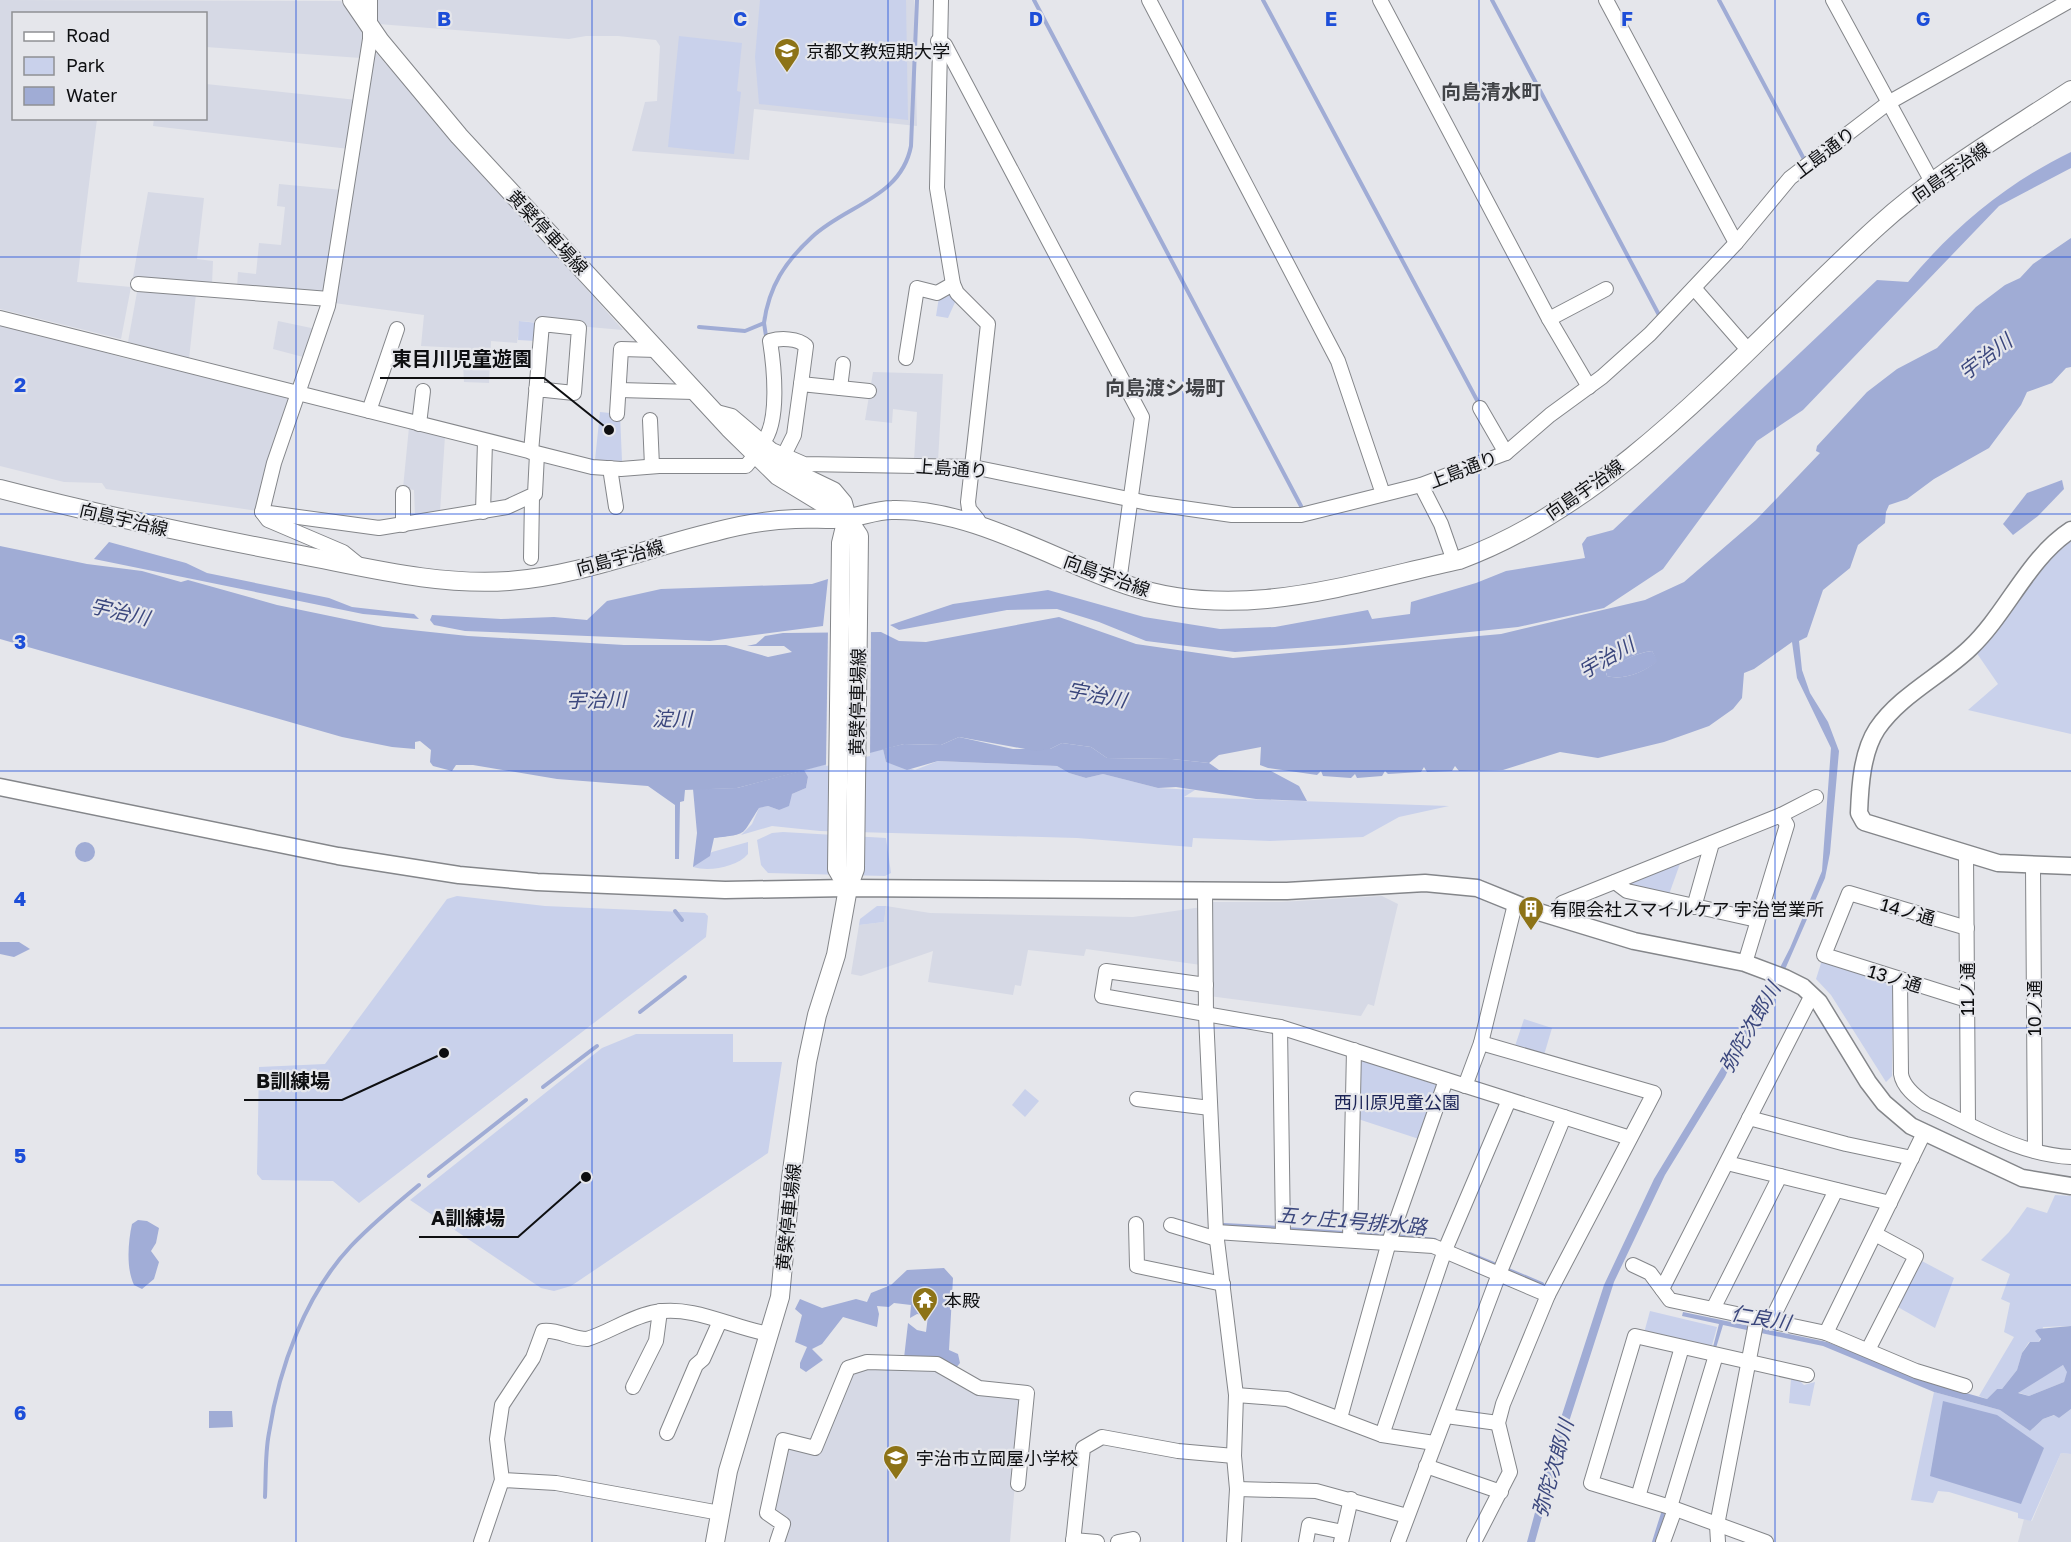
<svg xmlns="http://www.w3.org/2000/svg" width="2071" height="1542" viewBox="0 0 2071 1542" font-family="'Golos Text','Noto Sans JP',sans-serif">
	<rect width="100%" height="100%" fill="#e5e6eb"/>
	<g fill="#d6d9e5">
		<path d="M0 0 341 1 364 35 361 58 206 47V14H14V118L97 119 77 282 131 287 121 339 0 309Z"/>
		<path d="M378 0H914L917 126 754 109 749 160 632 151 645 102 657 101 660 46 656 40 618 36H586L569 39 378 24Z"/>
		<path d="M372 51 377 54 623 330 520 321 517 343 491 341 489 383 464 382 462 348 421 346 424 315 334 303Z"/>
		<path d="M206 84 357 100 349 149 153 126 154 119 206 118Z"/>
		<path d="M279 184 342 190 327 290 321 296 237 288 238 272 256 274 259 243 281 245 285 207 277 206Z"/>
		<path d="M148 192 204 198 197 259 213 261 212 285 133 277Z"/>
		<path d="M137 292 196 294 189 359 128 342Z"/>
		<path d="M278 321 316 329 307 358 273 349Z"/>
		<path d="M0 323 124 358 289 397 258 511 106 489 102 483 64 482 0 466Z"/>
		<path d="M873 372 943 374 938 461 914 460 917 412 893 409 892 423 865 420Z"/>
		<path d="M409 427 445 436 440 512 415 516 414 490 403 488Z"/>
		<path d="M1382 896 1398 904 1374 1006 1368 1004 1361 1016 1209 996V904L1212 902H1281Z"/>
		<path d="M886 906 930 913 1133 917 1202 907 1201 965 1086 949 1084 956 1028 950 1021 986 1015 985 1013 995 928 982 933 951 861 976 851 974 859 925 884 922Z"/>
		<path d="M870 1368 937 1370 1022 1401 1010 1542H781L771 1513 784 1447 808 1452 853 1372Z"/>
		<path d="M2061 1453 2071 1454V1542H2018L2024 1519 2032 1521Z"/>
	</g>
	<g fill="#c9d1eb">
		<path d="M760 0H906L908 120 759 104 755 57Z"/>
		<path d="M679 36 742 43 737 91 741 92 734 154 668 147Z"/>
		<path d="M950 293 956 300 948 318 936 316 939 297H947Z"/>
		<path d="M519 321 538 323 536 341 518 340Z"/>
		<path d="M600 412 620 414 622 461 595 460Z"/>
		<path d="M2071 536V734L1968 710 1998 684 1976 652 2040 570Z"/>
		<path d="M883 749 886 762 915 770 938 761 1057 766 1069 773 1086 778 1103 774 1158 788 1195 790 1184 797 1449 806 1399 817 1363 837 1270 841 1193 838 1192 847 1077 838 820 831 772 826 741 835 752 824 759 808 768 806 779 810 792 794 806 788 808 778 804 770Z"/>
		<path d="M783 832 886 838 891 873 885 876 768 873 761 865 757 840 772 833Z"/>
		<path d="M748 842V854C737 867 709 872 693 867L712 852Z"/>
		<path d="M1681 861 1668 897 1630 888V879Z"/>
		<path d="M457 896 545 906 705 913 708 916 706 937 359 1203 333 1181 262 1180 257 1174 259 1067 325 1064 447 899Z"/>
		<path d="M877 906H886L884 922 859 925 860 919Z"/>
		<path d="M1823 957 1893 982 1892 1076 1886 1082 1831 995 1816 979Z"/>
		<path d="M1524 1019 1552 1028 1544 1055 1515 1046Z"/>
		<path d="M636 1034H733V1062H782L768 1153 571 1286 554 1291 541 1288 410 1200 602 1048Z"/>
		<path d="M1363 1061 1437 1085 1419 1139 1358 1119V1064Z"/>
		<path d="M1025 1089 1039 1101 1025 1117 1012 1105Z"/>
		<path d="M2055 1195 2071 1196V1326L2043 1327 2039 1342H2029L2022 1353 2017 1370 2002 1389H1997L1987 1399 1979 1396 2014 1337 2004 1332 2010 1303 2001 1299 2010 1274 1981 1260 2009 1232 2027 1207 2047 1213Z"/>
		<path d="M1920 1260 1954 1278 1935 1328 1896 1306Z"/>
		<path d="M1650 1311 1717 1327 1711 1349 1644 1333Z"/>
		<path d="M2063 1365 2068 1372 2064 1382 2029 1396 2017 1392Z"/>
		<path d="M1791 1379 1799 1380 1804 1385 1815 1382 1810 1406 1789 1403Z"/>
		<path d="M1934 1392 2000 1410 2030 1431 2043 1419 2055 1415 2059 1418 2071 1409V1454L2061 1453 2031 1521 2018 1518V1513L1949 1492 1938 1491 1933 1503 1911 1500Z"/>
	</g>
	<g fill="#a1add7">
		<path d="M2071 152V168L1999 206 1803 410 1757 441 1663 569 1604 608 1518 627 1344 645 1235 652 1146 641 1099 622 1057 609 1007 610 899 630 890 625 953 604 1048 590 1144 617 1220 629 1275 627 1368 610 1372 619 1410 614 1411 602 1476 583 1506 571 1585 558 1582 544 1587 537 1613 530 1877 280 1908 282C1954 227 2007 183 2071 152Z"/>
		<path d="M2062 480 2064 489 2038 516 2013 535 2003 524 2027 493Z"/>
		<path d="M109 542 186 563 207 573 329 598 352 607 414 614 419 619 363 614 94 559Z"/>
		<path d="M828 579 823 626 710 641 465 631 434 625 430 620 432 615 501 619 554 617 587 620 607 601 661 589 812 584Z"/>
		<path d="M1652 651 1658 661C1645 672 1623 681 1607 676L1606 672C1619 662 1635 653 1652 651Z"/>
		<path d="M959 737 1013 749H1050L1062 743 1091 747 1107 758 1172 759 1209 763 1219 770 1271 771 1299 786 1307 801 1256 799 1176 787 1158 788 1103 774 1086 778 1069 773 1057 766 938 761 907 770 886 762 883 749 904 744 941 745Z"/>
		<path d="M804 770 808 777 806 788 792 794 789 806 779 810 768 806 759 808C741 835 750 834 714 838L710 856 693 867 697 833 693 789 737 788Z"/>
		<path d="M0 942H19L30 949 14 957 0 954Z"/>
		<path d="M138 1220 147 1221 159 1228 156 1243 151 1251 159 1262 154 1279 142 1289 134 1285C126 1268 128 1242 132 1224Z"/>
		<path d="M944 1268 953 1278 949 1350 958 1354 960 1363 955 1369 904 1358 908 1323 917 1330 926 1332 928 1316 917 1314 910 1318 911 1305 894 1303 889 1307 877 1306 879 1314 877 1327 843 1317 822 1344 812 1349 823 1360 806 1372 800 1368V1363L807 1347 795 1342 802 1315 795 1309 800 1299 822 1308 856 1299 867 1302 871 1293 891 1285 907 1270Z"/>
	</g>
	<g fill="#a0acd5" fill-rule="evenodd">
		<path d="M2071 238V367L2066 368 2052 383 2027 392 2021 405 1989 448 1934 479 1907 499 1889 505 1886 512 1885 523 1858 545 1850 568 1823 590 1807 637 1799 641 1802 670 1810 693 1828 722 1839 751 1830 853 1825 878 1776 990 1736 1053 1725 1077 1665 1175 1614 1282 1565 1434 1535 1542H1527L1559 1424 1604 1285 1654 1179 1767 993 1790 948 1822 871 1831 748 1797 678 1792 642 1754 669 1744 673 1742 698 1733 709 1709 726 1664 742 1598 758 1560 752 1503 770 1459 771 1455 766 1452 771 1427 772 1424 767 1421 772 1388 774 1385 771 1382 776 1357 778 1355 774 1351 778 1323 776 1321 771 1317 775 1268 768 1260 765 1261 747 1219 755 1209 763 1172 759 1107 758 1091 747 1062 743 1050 749 1036 751 959 737 941 745 904 744 737 788 685 790 684 801 680 802 679 859H675V805L648 786 557 779 473 765H456L452 771 433 766 430 762 431 750 420 741 415 742V749L392 747 342 737 0 639V546L87 564 142 571 181 582 188 580 277 605 383 627 468 636 624 645H726L768 657 792 652 784 646H747L756 644 765 636 783 633 881 632 899 641 926 642 1059 617 1136 644 1233 658 1501 634 1645 600 1684 582 1756 520 1820 453 1816 451 1817 446 1867 392 1897 369 1937 348 1976 307 2005 285 2020 278 2033 264ZM1652 651 1657 661C1645 672 1623 681 1607 676L1606 673C1619 662 1635 653 1652 651Z"/>
		<circle cx="85" cy="852" r="10"/>
		<path d="M1683 1312 1827 1342 1934 1384 1987 1399 1997 1389H2002L2017 1370 2022 1353 2030 1342H2039L2041 1339 2035 1331 2038 1329 2071 1326V1409L2059 1418 2054 1415 2043 1419 2030 1431 2000 1410 1934 1392 1823 1346 1723 1325 1716 1348 1713 1347 1719 1324 1682 1316ZM2063 1365 2067 1372 2064 1382 2029 1396 2018 1393Z"/>
		<path d="M1943 1401 1997 1415 2044 1448 2021 1504 1930 1476Z"/>
		<path d="M209 1411H232L233 1427 209 1428Z"/>
	</g>
	<path fill="#e5e6eb" d="M828 629H871L870 756 826 766Z"/>
	<g fill="none" stroke-linecap="round" stroke-linejoin="round">
		<g stroke="#a0acd5" stroke-width="4">
			<path d="M1034 0 1301 506"/>
			<path d="M1263 0 1479 404"/>
			<path d="M1492 0 1659 315"/>
			<path d="M1719 0 1805 161"/>
			<path d="M764 323 766 336"/>
			<path d="M699 327 745 331 764 323C769 286 785 262 812 237 846 205 901 198 911 146L917 0"/>
			<path d="M675 911 682 920"/>
			<path d="M640 1012 685 977"/>
			<path d="M543 1087 597 1046"/>
			<path d="M429 1176 526 1100"/>
			<path d="M1224 1225 1280 1228"/>
			<path d="M1287 1229 1387 1236"/>
			<path d="M1395 1236 1435 1240"/>
			<path d="M1470 1254 1542 1284"/>
			<path d="M265 1497C266 1476 265 1453 269 1433 279 1368 305 1295 351 1246 372 1224 396 1204 419 1185"/>
			<path d="M1654 1542 1665 1507"/>
		</g>
		<defs>
			<g id="minor">
				<path d="M370 0V39L328 306 274 463 262 512 379 528 507 507 535 494 537 454"/>
				<path d="M941 0 937 188 953 284 957 293 988 324 968 502 969 509 978 520 976 526"/>
				<path d="M1149 0 1338 361 1383 494"/>
				<path d="M1380 0 1549 319 1589 387"/>
				<path d="M1606 0 1736 243"/>
				<path d="M1833 0 1932 182"/>
				<path d="M938 41 945 45 1142 417 1119 582"/>
				<path d="M138 284 329 299"/>
				<path d="M1694 288 1749 351"/>
				<path d="M0 318 592 467 621 469 659 466H746L756 454"/>
				<path d="M1549 319 1606 289"/>
				<path d="M906 358 917 288 937 293 953 284"/>
				<path d="M840 388 843 364"/>
				<path d="M619 390 694 392"/>
				<path d="M1480 408 1506 453"/>
				<path d="M369 411 397 329"/>
				<path d="M713 411 732 416 772 450 804 464 973 467 1148 503 1232 515H1301L1421 485 1506 453 1550 415 1602 377 1650 334 1736 243 1790 178 1888 103 2071 0"/>
				<path d="M617 414 621 349 657 350"/>
				<path d="M650 420 652 466"/>
				<path d="M419 424 423 391"/>
				<path d="M763 442C780 422 774 366 770 341 780 338 798 338 806 346L801 384"/>
				<path d="M531 452 542 324 579 328 574 393 536 389"/>
				<path d="M784 455 794 435 801 384 869 391"/>
				<path d="M610 468 616 507"/>
				<path d="M1421 485 1441 524 1454 561"/>
				<path d="M262 512 268 520 343 552 359 565"/>
				<path d="M483 512 485 441"/>
				<path d="M403 525V493"/>
				<path d="M531 558 532 497"/>
				<path d="M1781 815 1816 797"/>
				<path d="M1966 854 1968 1123"/>
				<path d="M2033 866 2035 1151"/>
				<path d="M1615 882 1627 891 1757 920"/>
				<path d="M1205 891 1206 1015 1216 1232 1236 1395 1234 1456 1237 1489 1234 1542"/>
				<path d="M1694 907 1712 843"/>
				<path d="M1557 918 1562 903 1781 815 1787 825 1745 963"/>
				<path d="M1967 928 1849 893 1824 955 1967 1000"/>
				<path d="M1900 980 1901 1074C1903 1087 1916 1097 1926 1104 1972 1125 2020 1155 2071 1157"/>
				<path d="M1206 985 1106 971 1102 996 1280 1027 1630 1138"/>
				<path d="M1280 1027 1283 1235"/>
				<path d="M1465 1086 1481 1043 1515 904"/>
				<path d="M1137 1099 1210 1108"/>
				<path d="M1749 1118 1846 1144 1912 1158"/>
				<path d="M1727 1163 1890 1203"/>
				<path d="M1136 1224 1137 1266 1223 1284"/>
				<path d="M1171 1225 1217 1239"/>
				<path d="M1216 1232 1433 1246 1548 1295"/>
				<path d="M1350 1239 1354 1050"/>
				<path d="M1633 1265 1650 1273 1670 1300 1826 1333 1916 1371 1965 1386"/>
				<path d="M1662 1289 1812 995"/>
				<path d="M1713 1309 1780 1176"/>
				<path d="M1771 1321 1836 1190"/>
				<path d="M1826 1333 1924 1133"/>
				<path d="M1868 1350 1916 1256 1875 1234"/>
				<path d="M633 1387 656 1341 660 1311"/>
				<path d="M1236 1395 1287 1399 1382 1435 1434 1443"/>
				<path d="M1446 1416 1498 1423"/>
				<path d="M1340 1418 1389 1242 1446 1080"/>
				<path d="M667 1433 696 1365 703 1359 720 1321"/>
				<path d="M1382 1435 1445 1250 1509 1100"/>
				<path d="M1426 1466 1501 1492"/>
				<path d="M502 1480 556 1483 720 1513"/>
				<path d="M1237 1489 1316 1491 1407 1516"/>
				<path d="M1638 1497 1682 1347"/>
				<path d="M1670 1507 1716 1355"/>
				<path d="M1073 1540 1097 1542"/>
				<path d="M481 1542 502 1480 497 1439 502 1405 533 1358 543 1331C558 1329 571 1339 587 1339 610 1332 632 1316 656 1312 693 1305 733 1328 769 1334"/>
				<path d="M777 1542 783 1524 767 1513 783 1440 815 1448 848 1368 867 1362 937 1364 979 1388 1027 1393 1018 1484"/>
				<path d="M1073 1542 1083 1448 1102 1437 1178 1451 1234 1456"/>
				<path d="M1118 1542 1133 1539"/>
				<path d="M1306 1542 1309 1525 1343 1532"/>
				<path d="M1341 1542 1351 1499"/>
				<path d="M1398 1542 1499 1274 1564 1117"/>
				<path d="M1474 1542 1510 1472 1498 1423 1503 1404 1548 1295 1654 1093 1481 1043"/>
				<path d="M1663 1542 1675 1509"/>
				<path d="M1718 1542 1717 1525 1757 1318"/>
				<path d="M1766 1542 1670 1507 1591 1483 1635 1336 1807 1375"/>
			</g>
			<g id="tertiary">
				<path d="M2071 530C2028 558 2007 613 1970 648 1941 676 1900 695 1877 729 1862 752 1860 786 1859 813L1864 822 1998 863 2071 866"/>
				<path d="M0 787 338 856 459 875 537 882 725 890 848 888 1287 891 1425 883 1477 888 1529 909 1634 941 1745 963 1785 978 1803 987 1819 1002 1868 1082 1884 1103 1911 1126 2022 1178 2071 1186"/>
			</g>
			<g id="secondary">
				<path d="M352 0 380 41 459 136 729 428 778 476 847 518"/>
				<path d="M0 489C100 515 200 536 301 555 369 568 439 586 509 581 579 576 646 548 714 532 740 525 768 520 795 519 812 518 831 520 848 518 862 516 877 510 892 510 970 508 1054 560 1127 585 1238 623 1349 584 1459 560 1621 501 1753 339 1878 226 1936 173 2006 133 2071 90"/>
				<path d="M847 518 841 543 837 869 848 888"/>
				<path d="M715 1542 728 1471 780 1297 791 1178 807 1062 817 1015 836 955 848 888 855 869 859 536 847 518 843 503 833 491 756 454"/>
			</g>
		</defs>
		<use href="#minor" stroke="#84868a" stroke-width="16"/>
		<use href="#tertiary" stroke="#84868a" stroke-width="19"/>
		<use href="#secondary" stroke="#84868a" stroke-width="20"/>
		<use href="#minor" stroke="#fff" stroke-width="14"/>
		<use href="#tertiary" stroke="#fff" stroke-width="16"/>
		<use href="#secondary" stroke="#fff" stroke-width="18"/>
	</g>
	<path fill="none" stroke="#1d4ed8" stroke-width="1.5" stroke-opacity="0.55" d="M296 0V1542M592 0V1542M888 0V1542M1183 0V1542M1479 0V1542M1775 0V1542M0 257H2071M0 514H2071M0 771H2071M0 1028H2071M0 1285H2071"/>
	<defs>
		<symbol id="university-pin" viewBox="-11 -11 22 30"><path d="M0 17L-7.5 6A9.5 9.5 0 1 1 7.5 6Z" fill="#8d7317" stroke="#e5e6eb"/><path d="M0-5L7-2L0 1L-7-2ZM-4 1L0 2.5L4 1V4Q0 6-4 4Z" fill="#fff"/></symbol>
		<symbol id="building-pin" viewBox="-11 -11 22 30"><path d="M0 17L-7.5 6A9.5 9.5 0 1 1 7.5 6Z" fill="#8d7317" stroke="#e5e6eb"/><path d="M-4-6H4V6H1V3H-1V6H-4ZM-2.5-4.3h1.7v1.8h-1.7ZM.8-4.3h1.7v1.8H.8ZM-2.5-1h1.7V.8h-1.7ZM.8-1h1.7V.8H.8Z" fill="#fff"/></symbol>
		<symbol id="temple-pin" viewBox="-11 -11 22 30"><path d="M0 17L-7.5 6A9.5 9.5 0 1 1 7.5 6Z" fill="#8d7317" stroke="#e5e6eb"/><path d="M0-6L5-2H3V0L6.5 2.5H4V6H1.5V3h-3V6H-4V2.5H-6.5L-3 0V-2H-5Z" fill="#fff"/></symbol>
		<symbol id="school-pin" viewBox="-11 -11 22 30"><path d="M0 17L-7.5 6A9.5 9.5 0 1 1 7.5 6Z" fill="#8d7317" stroke="#e5e6eb"/><path d="M0-5L7-2L0 1L-7-2ZM-4 1L0 2.5L4 1V4Q0 6-4 4Z" fill="#fff"/></symbol>
	</defs>
	<g fill-rule="evenodd">
		<use href="#university-pin" x="772" y="36" width="30" height="40"/>
		<use href="#building-pin" x="1516" y="894" width="30" height="40"/>
		<use href="#temple-pin" x="910" y="1285" width="30" height="40"/>
		<use href="#school-pin" x="881" y="1443" width="30" height="40"/>
	</g>
	<g text-anchor="middle" dominant-baseline="central" stroke-width="4.5" stroke-linejoin="round" paint-order="stroke">
		<g font-size="18" fill="#0e0f11" stroke="#e5e6eb" text-anchor="start">
			<text x="806" y="51">京都文教短期大学</text>
			<text x="1550" y="909">有限会社スマイルケア 宇治営業所</text>
			<text x="944" y="1300">本殿</text>
			<text x="916" y="1458">宇治市立岡屋小学校</text>
		</g>
		<g font-size="18" fill="#0e0f11" stroke="#e5e6eb">
			<text transform="translate(1824 152) rotate(-37)">上島通り</text>
			<text transform="translate(1950 172) rotate(-35)">向島宇治線</text>
			<text transform="translate(548 232) rotate(47)">黄檗停車場線</text>
			<text transform="translate(952 468) rotate(4)">上島通り</text>
			<text transform="translate(1463 469) rotate(-21)">上島通り</text>
			<text transform="translate(1584 489) rotate(-35)">向島宇治線</text>
			<text transform="translate(124 519) rotate(13)">向島宇治線</text>
			<text transform="translate(620 557) rotate(-15)">向島宇治線</text>
			<text transform="translate(1107 575) rotate(20)">向島宇治線</text>
			<text transform="translate(857 702) rotate(-89)">黄檗停車場線</text>
			<text transform="translate(1908 911) rotate(16)">14ノ通</text>
			<text transform="translate(1895 978) rotate(17)">13ノ通</text>
			<text transform="translate(1967 989) rotate(-90)">11ノ通</text>
			<text transform="translate(2034 1008) rotate(-90)">10ノ通</text>
			<text transform="translate(788 1217) rotate(-84)">黄檗停車場線</text>
		</g>
		<g font-size="18" fill="#1c2457" stroke="#e5e6eb">
			<text x="1397" y="1102">西川原児童公園</text>
		</g>
		<g font-size="20" font-weight="bold" fill="#414347" stroke="#e5e6eb">
			<text x="1491" y="91">向島清水町</text>
			<text x="1165" y="387">向島渡シ場町</text>
		</g>
		<g font-size="20" font-style="italic" fill="#3b477d" stroke="#e5e6eb">
			<text transform="translate(1985 356) rotate(-37)">宇治川</text>
			<text transform="translate(120 611) rotate(13)">宇治川</text>
			<text transform="translate(1606 657) rotate(-30)">宇治川</text>
			<text transform="translate(1097 694) rotate(11)">宇治川</text>
			<text transform="translate(596 699) rotate(-1)">宇治川</text>
			<text x="672" y="718">淀川</text>
			<text transform="translate(1749 1027) rotate(-60)">弥陀次郎川</text>
			<text transform="translate(1352 1220) rotate(5)">五ヶ庄1号排水路</text>
			<text transform="translate(1761 1317) rotate(10)">仁良川</text>
			<text transform="translate(1552 1468) rotate(-74)">弥陀次郎川</text>
		</g>
	</g>
	<g font-size="20" text-anchor="middle" font-weight="bold" fill="#1d4ed8" stroke="#e5e6eb" stroke-width="4.5" stroke-linejoin="round" paint-order="stroke">
		<text x="444" y="26">B</text>
		<text x="740" y="26">C</text>
		<text x="1036" y="26">D</text>
		<text x="1331" y="26">E</text>
		<text x="1627" y="26">F</text>
		<text x="1923" y="26">G</text>
		<text x="20" y="392">2</text>
		<text x="20" y="649">3</text>
		<text x="20" y="906">4</text>
		<text x="20" y="1163">5</text>
		<text x="20" y="1420">6</text>
	</g>
	<path fill="none" stroke="#0e0f11" stroke-width="2" d="M609 430L544 378H380M444 1053L342 1100H244M586 1177L518 1237H419"/>
	<g fill="#0e0f11" stroke="#e5e6eb" stroke-width="2">
		<circle cx="609" cy="430" r="6"/>
		<circle cx="444" cy="1053" r="6"/>
		<circle cx="586" cy="1177" r="6"/>
	</g>
	<g font-size="20" text-anchor="middle" font-weight="bold" fill="#0e0f11" stroke="#e5e6eb" stroke-width="4.5" stroke-linejoin="round" paint-order="stroke">
		<text x="462" y="366">東目川児童遊園</text>
		<text x="293" y="1088">B訓練場</text>
		<text x="468" y="1225">A訓練場</text>
	</g>
	<rect x="12" y="12" width="195" height="108" fill="#e5e6eb" stroke="#8f9094" stroke-width="1.5"/>
	<rect x="24" y="32" width="30" height="9" fill="#ffffff" stroke="#8f9094" stroke-width="1.5"/>
	<text x="66" y="42" font-size="18" fill="#0e0f11">Road</text>
	<rect x="24" y="57" width="30" height="18" fill="#c9d1eb" stroke="#8f9094" stroke-width="1.5"/>
	<text x="66" y="72" font-size="18" fill="#0e0f11">Park</text>
	<rect x="24" y="87" width="30" height="18" fill="#a0acd5" stroke="#8f9094" stroke-width="1.5"/>
	<text x="66" y="102" font-size="18" fill="#0e0f11">Water</text>
</svg>
